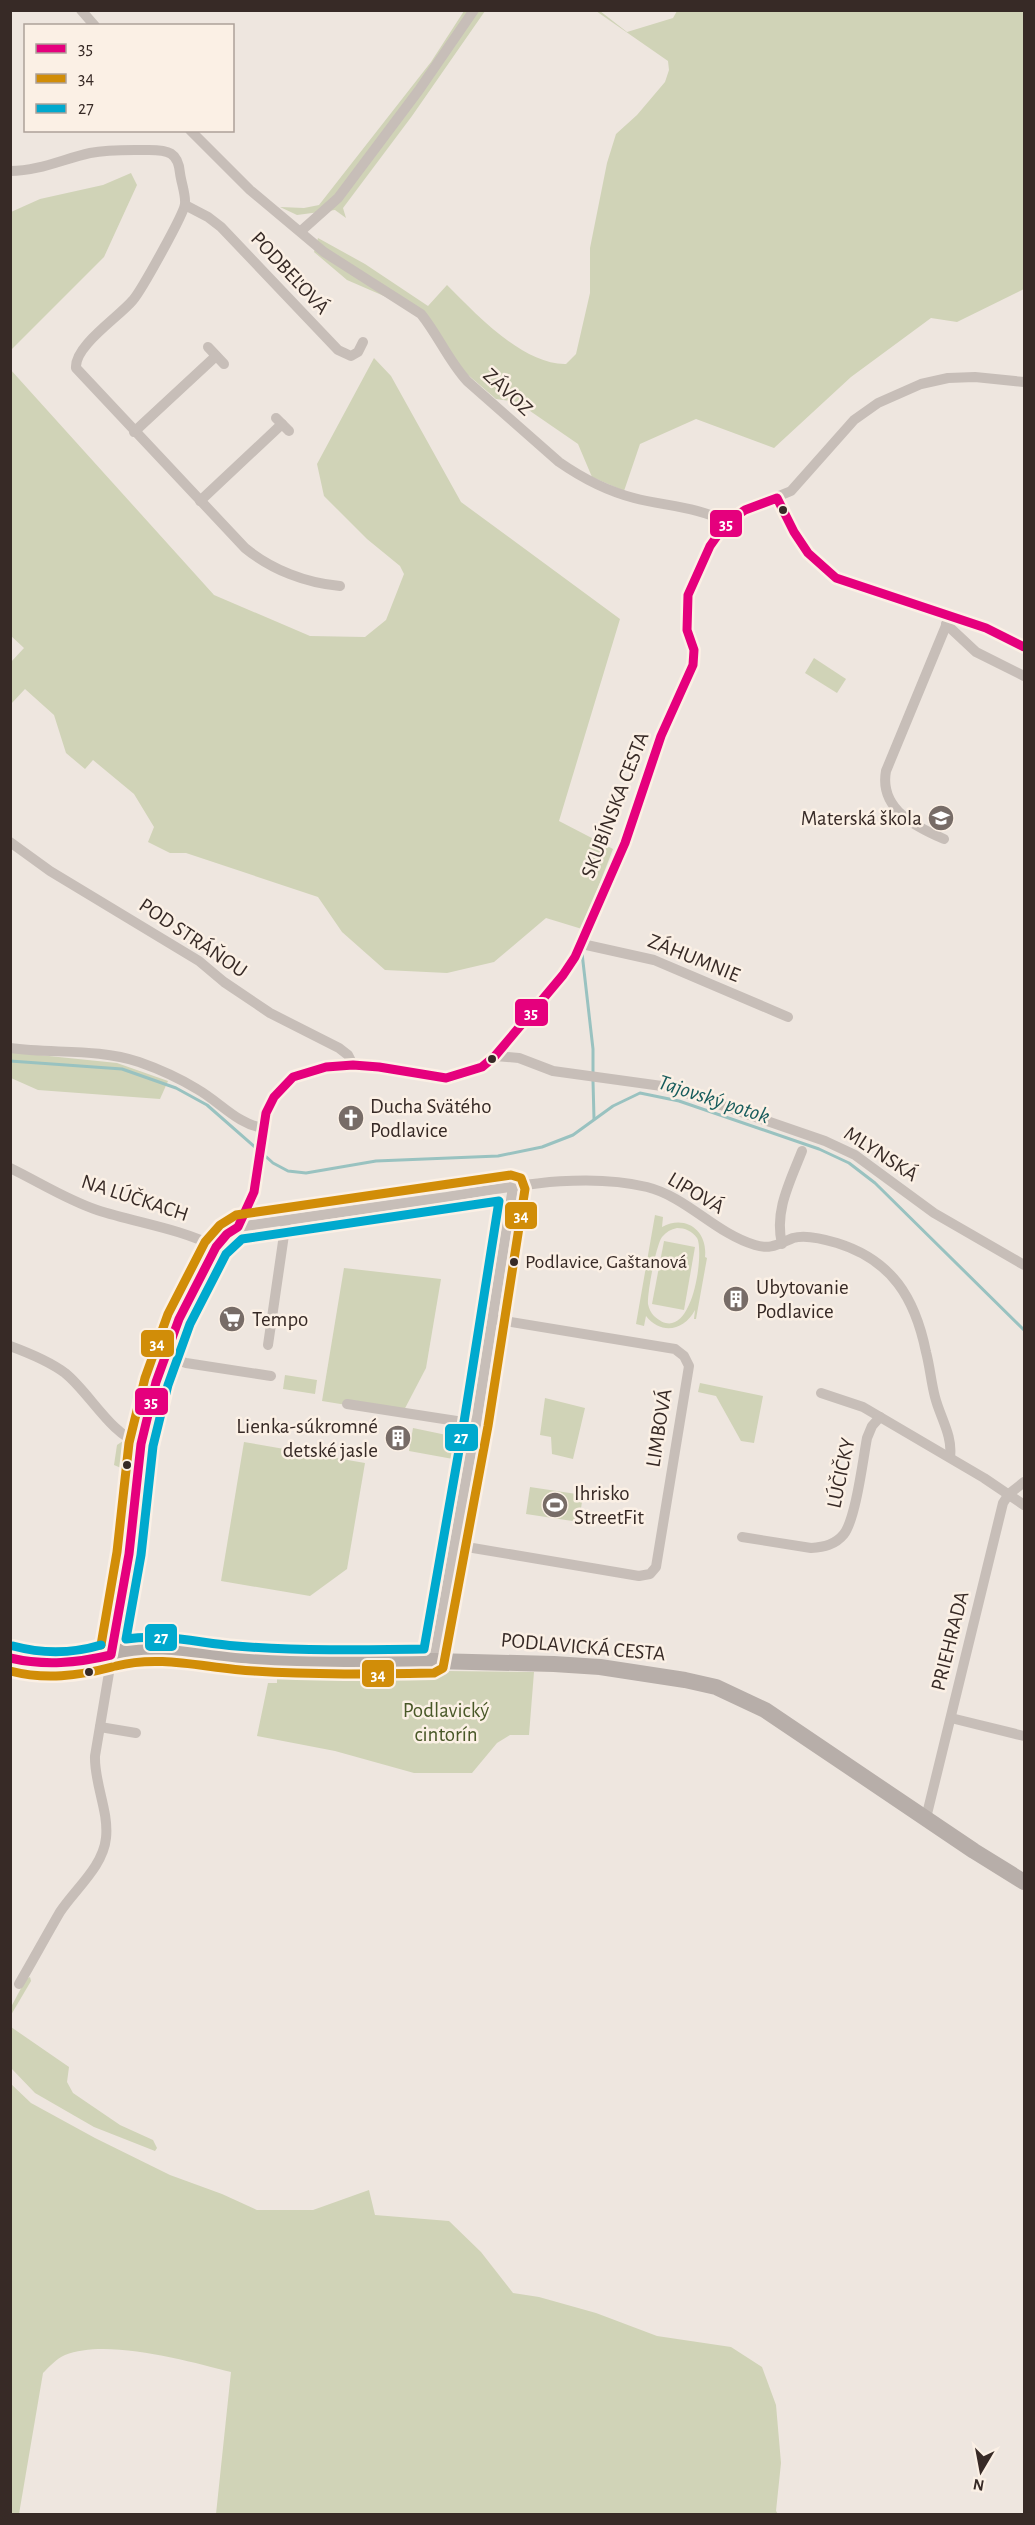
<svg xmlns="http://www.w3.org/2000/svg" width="1035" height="2525" viewBox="0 0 1035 2525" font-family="'Alegreya Sans',sans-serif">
	<rect width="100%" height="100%" fill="#eee6df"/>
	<g fill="#d0d3b7" fill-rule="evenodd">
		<path d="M464 11H485L412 116 343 208 346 218 335 210 297 215 280 207 304 208 319 205 431 62Z"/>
		<path d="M596 11H600L627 32 673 18 677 11H1024V289L957 322 931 318 851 377 774 448 696 419 640 444 624 491 592 477 578 444 517 402 496 399 460 368 440 335 407 306 347 280 314 252 318 238 365 264 428 306 447 285C476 314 523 365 566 364L576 354 590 293V248L607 163 616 134 637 115 665 82 669 70 668 61Z"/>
		<path d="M131 173 137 185 104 257 11 350V212L40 199 103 185Z"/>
		<path d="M374 358 391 376 461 502 620 619 559 821 613 849 582 929 546 918 494 962 447 973 385 970 342 932 318 897 186 853H170L148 842 154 827 134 794 93 760 85 769 66 753 54 715 25 689 11 704V662L24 648 10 635V369L214 595 310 636 365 637 386 620 404 574 400 566 367 539 324 496 317 464Z"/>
		<path d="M814 658 846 679 837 693 805 673Z"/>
		<path d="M10 1052 117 1063 168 1081 160 1099 38 1090 11 1078Z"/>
		<path d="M655 1215 663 1217 662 1227C685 1214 708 1230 705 1257L707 1258 696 1319H694L695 1310C684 1331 661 1335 646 1316L644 1326 636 1324ZM677 1228C685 1228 692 1231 697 1238 705 1251 692 1351 654 1316 651 1313 649 1309 648 1304 647 1294 656 1245 662 1237 666 1232 671 1229 677 1228Z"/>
		<path d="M664 1241 695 1247 684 1310 652 1304Z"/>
		<path d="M344 1268 441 1279 426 1368 402 1414 322 1401Z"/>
		<path d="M285 1375 317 1380 315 1394 283 1389Z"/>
		<path d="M700 1383 763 1396 754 1443 741 1441 716 1396 698 1392Z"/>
		<path d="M545 1398 585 1408 573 1459 552 1454 551 1437 540 1435Z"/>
		<path d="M413 1428 456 1437 453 1459 409 1451Z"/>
		<path d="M123 1441 121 1468 114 1465 117 1445Z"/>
		<path d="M244 1442 365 1463 347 1569 310 1596 221 1581Z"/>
		<path d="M530 1487 583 1495 579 1522 526 1514Z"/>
		<path d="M277 1669 534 1672 529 1735H510L497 1743 472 1773H414L335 1751 257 1736 268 1683H277Z"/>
		<path d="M30 1977 31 1981 11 2015V2007L26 1979Z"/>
		<path d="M11 2027 69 2067 67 2082 73 2093 120 2125 153 2140 157 2148 155 2151 94 2127 35 2093 11 2068Z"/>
		<path d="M10 2083 31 2103 95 2138 170 2175 222 2194 257 2210H313L369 2190 375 2215 449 2221 481 2252 513 2293 539 2297 596 2313 657 2336 731 2347 762 2367 776 2405 781 2463 776 2511 778 2514H216L231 2372C188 2361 107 2338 65 2355 57 2358 49 2367 43 2373L19 2514H11Z"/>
	</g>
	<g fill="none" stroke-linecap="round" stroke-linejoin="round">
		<g stroke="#99c2c0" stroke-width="3">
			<path d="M582 953 593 1049V1074"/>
			<path d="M10 1061 122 1069 176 1088 207 1105 257 1149"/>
			<path d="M593 1081 594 1119"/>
			<path d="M262 1153 273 1163 288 1171 306 1173 376 1161 498 1156 542 1147 573 1135 613 1106 640 1093 679 1101 819 1149 849 1163 875 1183 1024 1330"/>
		</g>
		<g stroke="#c7beb8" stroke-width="10">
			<path d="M81 10 95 26"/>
			<path d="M190 130 250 190 324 252 421 314C438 335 448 360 467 381L559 462C582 478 607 491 634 498 665 506 698 507 727 522"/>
			<path d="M10 171C39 171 63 159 90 153 110 149 130 150 149 150 168 150 178 152 180 173 181 182 186 195 185 204 184 214 141 291 133 300 119 317 74 346 76 368L245 548C272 570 306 583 340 586"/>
			<path d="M185 205 208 217 221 227 338 350 351 356 358 352 363 342"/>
			<path d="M301 231 338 198 419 90 474 10"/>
			<path d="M208 347 224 364"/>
			<path d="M276 418 289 431"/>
			<path d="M134 432 216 356"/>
			<path d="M777 498C792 530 806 559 836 578L986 628 1024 647"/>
			<path d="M200 501 282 424"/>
			<path d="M946 624 976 652 1024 676"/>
			<path d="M944 839C916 827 879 809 886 771L950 616"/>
			<path d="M10 842 50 871 199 961 224 982 270 1013 339 1048 348 1055 353 1065"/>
			<path d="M582 944 654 960 788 1017"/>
			<path d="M10 1048C53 1054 97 1048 139 1062 159 1069 179 1078 197 1089 220 1102 238 1125 264 1128"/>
			<path d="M495 1056 519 1058 553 1071 669 1087 825 1141 855 1155 934 1213 1024 1265"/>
			<path d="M10 1168C39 1182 67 1200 97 1210 137 1223 178 1228 216 1247"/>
			<path d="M238 1227C305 1217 373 1208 440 1198 507 1188 580 1171 647 1187 687 1197 715 1233 755 1245 771 1250 778 1244 793 1238 806 1234 824 1239 837 1243 892 1260 915 1298 926 1352 930 1367 931 1382 935 1397 940 1417 953 1436 950 1457"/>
			<path d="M782 1244C774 1211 790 1182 802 1151"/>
			<path d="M268 1345 286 1221"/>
			<path d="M10 1346C29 1353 49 1361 65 1373 89 1392 111 1435 141 1444"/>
			<path d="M165 1356 186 1363 271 1376"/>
			<path d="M821 1393 863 1407 984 1478 1024 1505"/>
			<path d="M347 1404 476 1424"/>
			<path d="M742 1537 811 1548C824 1547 835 1545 844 1534 856 1518 863 1459 867 1438L872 1426 880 1417"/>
			<path d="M455 1545 639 1576 650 1574 656 1567 689 1366 684 1356 675 1349 493 1319"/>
			<path d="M434 1661 476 1424 513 1187"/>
			<path d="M951 1718 1024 1736"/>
			<path d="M100 1727 136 1733"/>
			<path d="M926 1818 1003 1503 1009 1494 1024 1482"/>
			<path d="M19 1984C33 1960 46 1936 60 1912 75 1889 103 1867 106 1838 109 1811 94 1783 95 1756L129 1554 141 1444 156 1382 179 1319 216 1247 227 1234 238 1227 254 1192 266 1113 274 1097 293 1077 326 1067 353 1065 379 1067 446 1078 482 1067 495 1056 563 975 575 957 625 843 661 736 693 665 694 650 687 630 688 595 717 534 727 522 745 510 791 491 854 420 878 403 921 384 948 378 975 377 1024 382"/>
		</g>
		<path stroke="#b7aea9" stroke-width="16" d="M10 1658 37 1664H72L129 1650 148 1648 231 1657 320 1662 434 1661 554 1664 600 1667 685 1680 716 1687 765 1710 974 1851 1024 1882"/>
		<defs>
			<path id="bus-1" d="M10 1658C45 1666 77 1663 111 1655L129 1554 141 1444 156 1382 179 1319 216 1247 227 1234 238 1227 254 1192 266 1113 274 1097 293 1077 326 1067 353 1065 379 1067 446 1078 482 1067 495 1056 563 975 575 957 625 843 661 736 693 665 694 650 687 630 688 595 710 546 727 522 745 510 777 498 794 532 808 553 836 578 986 628 1024 647"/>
			<g id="bus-2">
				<path d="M101 1645 117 1552 129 1443 145 1378 168 1314 205 1242 220 1225 236 1215 511 1175 521 1178 525 1189 488 1426 443 1668 434 1673C374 1674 314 1675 254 1671 208 1669 162 1654 116 1666"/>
				<path d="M10 1671C45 1680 78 1676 112 1667"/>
			</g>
			<g id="bus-3">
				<path d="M499 1201 464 1422 424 1649C361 1650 298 1651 236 1646 199 1643 163 1633 126 1639L141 1555 153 1446 168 1385 190 1324 226 1254 242 1239Z"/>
				<path d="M13 1646C43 1654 71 1654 101 1645"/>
			</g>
		</defs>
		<use href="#bus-1" stroke="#fbf0e5" stroke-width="14"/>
		<use href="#bus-2" stroke="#fbf0e5" stroke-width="14"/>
		<use href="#bus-3" stroke="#fbf0e5" stroke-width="14"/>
		<use href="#bus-1" stroke="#e5007d" stroke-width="9"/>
		<use href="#bus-2" stroke="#d18d08" stroke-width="9"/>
		<use href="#bus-3" stroke="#00a9ce" stroke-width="9"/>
	</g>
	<defs>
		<symbol id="school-disc" viewBox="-11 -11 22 22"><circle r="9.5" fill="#776c67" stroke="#fbf0e5"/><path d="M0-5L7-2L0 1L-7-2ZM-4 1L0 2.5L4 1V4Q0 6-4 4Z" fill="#fff"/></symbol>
		<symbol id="church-disc" viewBox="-11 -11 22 22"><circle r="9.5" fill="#776c67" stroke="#fbf0e5"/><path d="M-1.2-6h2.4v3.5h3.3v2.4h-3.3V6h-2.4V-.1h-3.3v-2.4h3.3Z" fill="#fff"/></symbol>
		<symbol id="building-disc" viewBox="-11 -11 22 22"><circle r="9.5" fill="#776c67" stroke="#fbf0e5"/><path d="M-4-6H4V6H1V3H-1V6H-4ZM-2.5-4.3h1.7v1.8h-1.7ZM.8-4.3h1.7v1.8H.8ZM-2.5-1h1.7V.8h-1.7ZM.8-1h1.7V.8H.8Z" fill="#fff"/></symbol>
		<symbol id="supermarket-disc" viewBox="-11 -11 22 22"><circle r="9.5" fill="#776c67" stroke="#fbf0e5"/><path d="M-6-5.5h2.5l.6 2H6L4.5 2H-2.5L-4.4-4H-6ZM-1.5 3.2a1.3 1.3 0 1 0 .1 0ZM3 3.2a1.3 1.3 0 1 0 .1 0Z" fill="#fff"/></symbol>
		<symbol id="stadium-disc" viewBox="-11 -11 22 22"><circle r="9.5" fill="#776c67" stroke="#fbf0e5"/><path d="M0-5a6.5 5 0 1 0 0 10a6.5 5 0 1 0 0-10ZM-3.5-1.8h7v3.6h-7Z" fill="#fff"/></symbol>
	</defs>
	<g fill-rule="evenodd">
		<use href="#school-disc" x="926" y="803" width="30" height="30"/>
		<use href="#church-disc" x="336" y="1103" width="30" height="30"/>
		<use href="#building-disc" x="721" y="1284" width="30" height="30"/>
		<use href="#supermarket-disc" x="217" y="1304" width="30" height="30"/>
		<use href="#building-disc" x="383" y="1423" width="30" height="30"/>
		<use href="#stadium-disc" x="540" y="1490" width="30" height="30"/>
	</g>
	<g fill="#372a26" stroke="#fbf0e5" stroke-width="2">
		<circle cx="783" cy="510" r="5"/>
		<circle cx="492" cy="1059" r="5"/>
		<circle cx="514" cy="1262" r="5"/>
		<circle cx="127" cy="1465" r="5"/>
		<circle cx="89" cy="1672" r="5"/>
	</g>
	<g text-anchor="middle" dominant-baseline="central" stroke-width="5" stroke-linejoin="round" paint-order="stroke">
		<g font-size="20" fill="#372a26" stroke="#fbf0e5" text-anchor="start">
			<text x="525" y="1262">Podlavice, Gaštanová</text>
		</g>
		<g font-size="21" fill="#372a26" stroke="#fbf0e5">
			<text transform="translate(290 273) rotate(47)">PODBEĽOVÁ</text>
			<text transform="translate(508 392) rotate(43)">ZÁVOZ</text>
			<text transform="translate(615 805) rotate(-69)">SKUBÍNSKA CESTA</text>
			<text transform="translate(193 938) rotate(34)">POD STRÁŇOU</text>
			<text transform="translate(694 958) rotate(22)">ZÁHUMNIE</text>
			<text transform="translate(881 1154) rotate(33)">MLYNSKÁ</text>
			<text transform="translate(696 1193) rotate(31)">LIPOVÁ</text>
			<text transform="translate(135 1198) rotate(18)">NA LÚČKACH</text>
			<text transform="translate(659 1428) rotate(-81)">LIMBOVÁ</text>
			<text transform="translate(841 1473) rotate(-78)">LÚČIČKY</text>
			<text transform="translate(950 1641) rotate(-76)">PRIEHRADA</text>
			<text transform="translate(583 1647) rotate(5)">PODLAVICKÁ CESTA</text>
		</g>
		<g font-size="21" fill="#372a26" stroke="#fbf0e5" text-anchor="start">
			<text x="922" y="818" text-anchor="end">Materská škola</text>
			<text x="370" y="1106">Ducha Svätého<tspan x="370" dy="24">Podlavice</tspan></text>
			<text x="756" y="1287">Ubytovanie<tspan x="756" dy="24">Podlavice</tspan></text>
			<text x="252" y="1319">Tempo</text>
			<text x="378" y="1426" text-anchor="end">Lienka-súkromné<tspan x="378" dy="24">detské jasle</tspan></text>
			<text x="574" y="1493">Ihrisko<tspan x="574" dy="24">StreetFit</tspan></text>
		</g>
		<g font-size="21" fill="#495828" stroke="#fbf0e5">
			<text x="446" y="1710">Podlavický<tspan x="446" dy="24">cintorín</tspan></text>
		</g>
		<g font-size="22" font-style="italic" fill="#185c5c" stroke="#fbf0e5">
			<text transform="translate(714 1099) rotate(18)">Tajovský potok</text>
		</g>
	</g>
	<g stroke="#fbf0e5" stroke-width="2">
		<rect x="709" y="509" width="34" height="29" rx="6" fill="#e5007d"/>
		<rect x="514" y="998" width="35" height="29" rx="6" fill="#e5007d"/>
		<rect x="504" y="1201" width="34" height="29" rx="6" fill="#d18d08"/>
		<rect x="140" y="1329" width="35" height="29" rx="6" fill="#d18d08"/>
		<rect x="134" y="1387" width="35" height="29" rx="6" fill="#e5007d"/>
		<rect x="444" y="1423" width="35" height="29" rx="6" fill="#00a9ce"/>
		<rect x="144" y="1623" width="34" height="29" rx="6" fill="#00a9ce"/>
		<rect x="361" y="1659" width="34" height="29" rx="6" fill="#d18d08"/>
	</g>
	<g font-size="16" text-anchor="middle" font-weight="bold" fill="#fff">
		<text x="726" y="529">35</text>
		<text x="531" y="1018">35</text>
		<text x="521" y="1221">34</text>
		<text x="157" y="1349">34</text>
		<text x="151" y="1407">35</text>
		<text x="461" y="1443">27</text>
		<text x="161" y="1643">27</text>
		<text x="378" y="1680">34</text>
	</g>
	<rect width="1035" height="2525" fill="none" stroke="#372a26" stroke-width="24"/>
	<rect x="24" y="24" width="210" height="108" fill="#fbf0e5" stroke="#ada199" stroke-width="1.5"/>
	<rect x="36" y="44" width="30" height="9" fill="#e5007d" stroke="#ada199" stroke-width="1.5"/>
	<text x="78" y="54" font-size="18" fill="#372a26">35</text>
	<rect x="36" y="74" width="30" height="9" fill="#d18d08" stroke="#ada199" stroke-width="1.5"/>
	<text x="78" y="84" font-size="18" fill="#372a26">34</text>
	<rect x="36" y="104" width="30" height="9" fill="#00a9ce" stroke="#ada199" stroke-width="1.5"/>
	<text x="78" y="114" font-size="18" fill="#372a26">27</text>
	<g transform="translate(981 2471) rotate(190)" stroke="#fbf0e5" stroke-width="4.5" paint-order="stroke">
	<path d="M0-4.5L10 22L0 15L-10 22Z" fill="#372a26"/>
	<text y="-9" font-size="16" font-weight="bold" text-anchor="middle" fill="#372a26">N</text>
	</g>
</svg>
